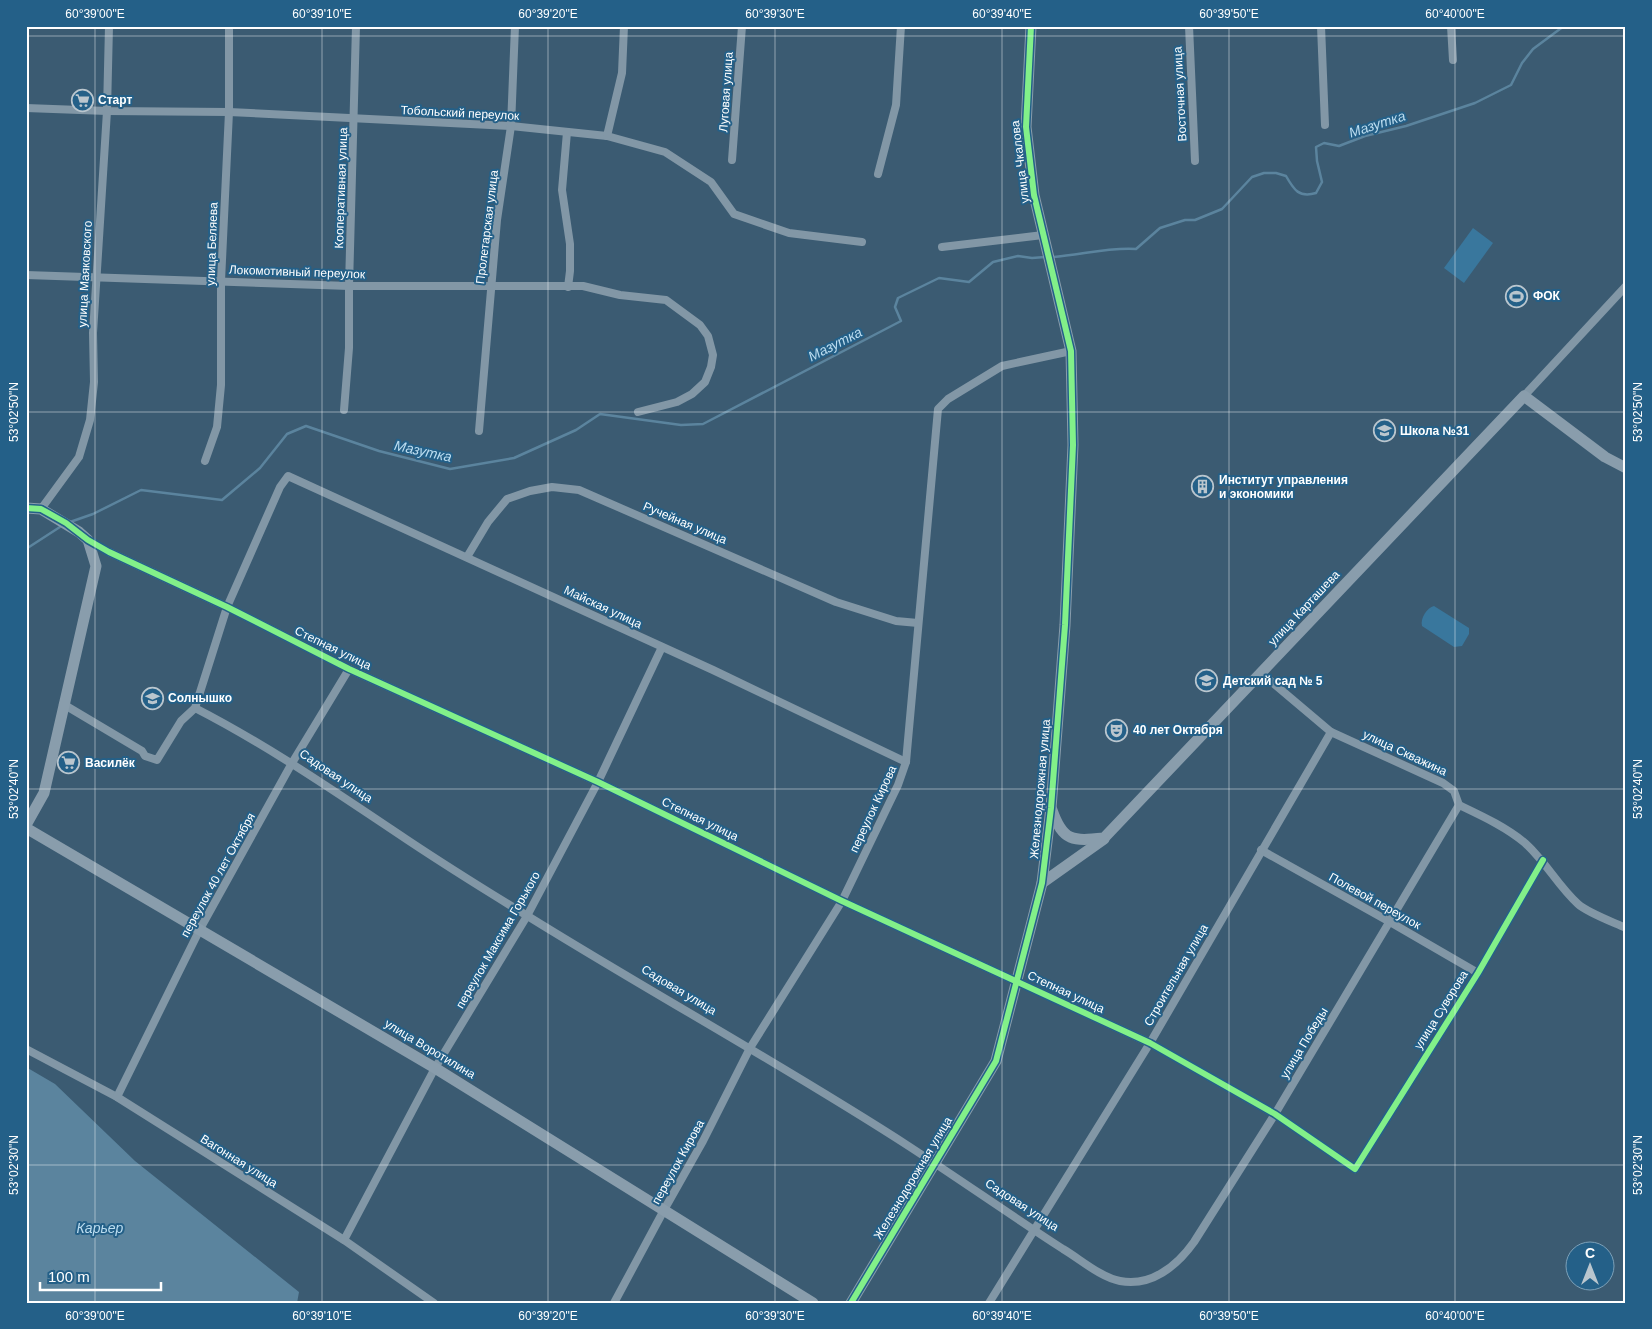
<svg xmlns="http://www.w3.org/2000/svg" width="1652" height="1329" viewBox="0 0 1652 1329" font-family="Helvetica,sans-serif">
	<rect width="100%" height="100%" fill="#3b5b72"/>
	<g fill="#39779d">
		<path d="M1473 228 1493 243 1464 283 1444 268Z"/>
		<path d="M1434 606 1469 628V634L1462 646 1454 647 1422 626C1420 618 1427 608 1434 606Z"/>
	</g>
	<path fill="#5b849e" d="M26 1067 55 1084 135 1161 299 1292 297 1303H26Z"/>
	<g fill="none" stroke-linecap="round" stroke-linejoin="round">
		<g stroke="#5b849e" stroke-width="2.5">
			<path d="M1053 257C1081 255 1108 247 1136 249L1160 228 1185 220H1195L1222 209 1252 177 1264 173H1276L1286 176C1294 190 1299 198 1316 193L1322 182 1317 161 1316 147 1324 143 1339 146 1365 136 1406 126 1475 103 1511 85 1522 63 1533 49 1564 26"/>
			<path d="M70 522 93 514 141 490 222 500 260 468 287 434 306 426 379 451 450 469 514 458 576 430 600 414 681 425 703 424 901 321 895 307 898 298 939 278 969 282 993 262 1018 256 1032 258 1045 257"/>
			<path d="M26 549 63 525"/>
		</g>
		<g stroke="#8297a6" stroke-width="8">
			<path d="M1189 26 1195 161"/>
			<path d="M1321 26 1325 125"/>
			<path d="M1451 26 1453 60"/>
			<path d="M26 108 107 111 229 112 511 126 607 136 665 152 711 182 734 214 789 233 862 242"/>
			<path d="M567 132 562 190 570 244V271L568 287"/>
			<path d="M607 136 622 73 624 26"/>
			<path d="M732 160 742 26"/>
			<path d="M878 174 896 105 901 26"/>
			<path d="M942 247 1043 235"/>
			<path d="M26 275 349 286H583L620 295 666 300 700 325 708 336 713 355 711 367 705 382 692 394 677 402 638 412"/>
			<path d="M1524 396 1626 286"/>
			<path d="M344 410 349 348V286L356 26"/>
			<path d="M479 431 497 220 511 126 515 26"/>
			<path d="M205 461 217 427 221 385V281L229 112V26"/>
			<path d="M41 509 79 457 90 420 94 382 93 333 107 111 109 26"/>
			<path d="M88 540 109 552 227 607 349 669 598 782 842 901 1150 1043 1275 1114 1355 1169 1478 973 1543 860"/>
			<path d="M467 557 488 522 507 499 530 491 552 487 579 490 836 602 896 621 918 623"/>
			<path d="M1261 673 1331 732 1443 783 1454 791 1459 805C1482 816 1506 827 1525 843 1546 862 1558 886 1578 904 1588 913 1613 922 1626 928"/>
			<path d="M63 704 142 751 145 756 157 760 181 721 195 708 227 607 280 487 288 476 713 670 906 762"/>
			<path d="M195 708C269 746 337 793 406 839 445 865 485 890 526 915 653 994 785 1066 910 1147 962 1181 1012 1216 1063 1249 1080 1259 1100 1277 1120 1281 1151 1287 1177 1266 1194 1242L1275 1114 1459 805"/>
			<path d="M1261 850 1390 922 1478 973"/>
			<path d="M26 1049 117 1097 344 1240 434 1303"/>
			<path d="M117 1097 200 929 292 763 349 669"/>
			<path d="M344 1240 435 1068 527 916 598 782 662 647"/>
			<path d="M614 1303 664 1210 703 1141 750 1048 842 901 898 785 906 762 938 409 948 399 1002 366 1071 351"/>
			<path d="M989 1303 1150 1043 1331 732"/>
		</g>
		<g stroke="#899dac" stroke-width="11">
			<path d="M26 508 41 509 79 532 88 540 96 566 44 793 26 825"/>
			<path d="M1052 810C1063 842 1073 841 1104 838L1524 396 1605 457 1626 468"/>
			<path d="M26 828 435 1068 813 1303"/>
			<path d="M1042 883 1104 839"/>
			<path d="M851 1303 996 1061 1042 883 1051 808 1065 625 1073 445 1071 351 1034 195 1026 127 1031 26"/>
		</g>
		<defs>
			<g id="cycleway">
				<path d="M26 508 41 509 66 523 88 540 109 552 227 607 349 669 598 782 842 901 1150 1043 1275 1114 1355 1169 1478 973 1543 860"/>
				<path d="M851 1303 996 1061 1042 883 1051 808 1065 625 1073 445 1071 351 1034 195 1026 127 1031 26"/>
			</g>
		</defs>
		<use href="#cycleway" stroke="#246088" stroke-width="9"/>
		<use href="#cycleway" stroke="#82f089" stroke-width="6"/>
	</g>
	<path fill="none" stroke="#fff" stroke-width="1" stroke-opacity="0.45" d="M95 26V1303M322 26V1303M548 26V1303M775 26V1303M1002 26V1303M1229 26V1303M1455 26V1303M26 36H1626M26 412H1626M26 789H1626M26 1165H1626"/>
	<defs>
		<symbol id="supermarket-ring" viewBox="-11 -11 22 22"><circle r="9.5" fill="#246088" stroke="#bac6ce" stroke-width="1.5"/><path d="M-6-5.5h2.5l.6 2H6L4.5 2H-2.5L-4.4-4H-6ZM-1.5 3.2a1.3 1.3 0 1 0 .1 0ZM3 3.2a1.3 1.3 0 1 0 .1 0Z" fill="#bac6ce"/></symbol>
		<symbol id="stadium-ring" viewBox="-11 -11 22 22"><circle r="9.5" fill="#246088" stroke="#bac6ce" stroke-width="1.5"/><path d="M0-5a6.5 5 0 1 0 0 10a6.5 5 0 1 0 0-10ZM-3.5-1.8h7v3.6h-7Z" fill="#bac6ce"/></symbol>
		<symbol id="school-ring" viewBox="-11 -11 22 22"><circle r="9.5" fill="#246088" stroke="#bac6ce" stroke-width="1.5"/><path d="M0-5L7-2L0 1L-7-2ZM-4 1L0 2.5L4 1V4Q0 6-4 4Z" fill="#bac6ce"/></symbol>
		<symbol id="building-ring" viewBox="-11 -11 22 22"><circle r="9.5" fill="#246088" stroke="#bac6ce" stroke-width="1.5"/><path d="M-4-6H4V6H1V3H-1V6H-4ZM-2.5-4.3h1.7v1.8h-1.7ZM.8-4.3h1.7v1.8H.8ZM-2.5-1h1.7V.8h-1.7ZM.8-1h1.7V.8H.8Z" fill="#bac6ce"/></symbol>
		<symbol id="theatre-ring" viewBox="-11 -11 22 22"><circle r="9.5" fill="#246088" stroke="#bac6ce" stroke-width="1.5"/><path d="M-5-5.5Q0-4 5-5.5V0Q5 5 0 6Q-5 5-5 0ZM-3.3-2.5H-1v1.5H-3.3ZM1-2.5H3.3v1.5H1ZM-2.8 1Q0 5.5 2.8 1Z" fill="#bac6ce"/></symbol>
	</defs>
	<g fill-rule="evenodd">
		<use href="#supermarket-ring" x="70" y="88" width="25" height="25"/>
		<use href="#stadium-ring" x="1504" y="284" width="25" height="25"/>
		<use href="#school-ring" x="1372" y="418" width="25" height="25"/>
		<use href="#building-ring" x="1190" y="474" width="25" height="25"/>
		<use href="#school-ring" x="1194" y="668" width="25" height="25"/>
		<use href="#school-ring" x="140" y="686" width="25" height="25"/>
		<use href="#theatre-ring" x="1104" y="718" width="25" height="25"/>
		<use href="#supermarket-ring" x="56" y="750" width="25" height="25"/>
	</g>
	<g text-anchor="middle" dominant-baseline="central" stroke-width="4" stroke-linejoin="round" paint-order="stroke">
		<g font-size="12" fill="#fff" stroke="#246088">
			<text transform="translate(726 92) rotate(-86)">Луговая улица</text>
			<text transform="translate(1180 94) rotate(-93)">Восточная улица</text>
			<text transform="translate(460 113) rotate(3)">Тобольский переулок</text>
			<text transform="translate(1020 162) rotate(-97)">улица Чкалова</text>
			<text transform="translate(341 188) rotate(-88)">Кооперативная улица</text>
			<text transform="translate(487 227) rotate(-83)">Пролетарская улица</text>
			<text transform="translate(212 244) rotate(-88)">улица Беляева</text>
			<text transform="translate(297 272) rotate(2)">Локомотивный переулок</text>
			<text transform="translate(85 274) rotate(-87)">улица Маяковского</text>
			<text transform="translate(685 523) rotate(23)">Ручейная улица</text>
			<text transform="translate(603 607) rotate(25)">Майская улица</text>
			<text transform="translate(1304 608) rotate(-47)">улица Карташева</text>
			<text transform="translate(333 648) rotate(26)">Степная улица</text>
			<text transform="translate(1405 753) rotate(25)">улица Скважина</text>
			<text transform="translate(336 776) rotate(34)">Садовая улица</text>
			<text transform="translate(1040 789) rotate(-85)">Железнодорожная улица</text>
			<text transform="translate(873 809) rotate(-65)">переулок Кирова</text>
			<text transform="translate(700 819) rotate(26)">Степная улица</text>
			<text transform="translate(218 875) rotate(-61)">переулок 40 лет Октября</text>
			<text transform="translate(1375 901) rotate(29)">Полевой переулок</text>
			<text transform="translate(498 940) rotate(-60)">переулок Максима Горького</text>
			<text transform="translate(1176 975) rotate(-60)">Строительная улица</text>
			<text transform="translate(679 990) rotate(31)">Садовая улица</text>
			<text transform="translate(1066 992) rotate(25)">Степная улица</text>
			<text transform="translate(1441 1010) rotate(-58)">улица Суворова</text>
			<text transform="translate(1304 1043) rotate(-59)">улица Победы</text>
			<text transform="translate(430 1049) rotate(31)">улица Воротилина</text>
			<text transform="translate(239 1161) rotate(32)">Вагонная улица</text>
			<text transform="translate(678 1162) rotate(-61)">переулок Кирова</text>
			<text transform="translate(913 1178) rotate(-59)">Железнодорожная улица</text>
			<text transform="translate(1022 1205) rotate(33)">Садовая улица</text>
		</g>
		<g font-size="12" font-weight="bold" fill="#fff" stroke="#246088" text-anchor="start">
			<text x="98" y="100">Старт</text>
			<text x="1533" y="296">ФОК</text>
			<text x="1400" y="431">Школа №31</text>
			<text x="1219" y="480">Институт управления<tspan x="1219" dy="14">и экономики</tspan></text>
			<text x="1223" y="681">Детский сад № 5</text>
			<text x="168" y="698">Солнышко</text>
			<text x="1133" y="730">40 лет Октября</text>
			<text x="85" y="763">Василёк</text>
		</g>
		<g font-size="14" font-style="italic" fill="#bcddf0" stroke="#246088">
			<text transform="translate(1377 124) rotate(-18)">Мазутка</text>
			<text transform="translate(835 344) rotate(-27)">Мазутка</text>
			<text transform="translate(423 451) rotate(12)">Мазутка</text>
			<text x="100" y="1228">Карьер</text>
		</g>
	</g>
	<rect width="1652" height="1329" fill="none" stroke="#246088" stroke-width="55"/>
	<g transform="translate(1590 1266)"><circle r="24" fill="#246088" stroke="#7ca0b8"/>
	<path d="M0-4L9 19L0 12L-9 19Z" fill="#bac6ce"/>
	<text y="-8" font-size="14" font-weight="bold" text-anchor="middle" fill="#ffffff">С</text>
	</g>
	<path d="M40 1282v8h121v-8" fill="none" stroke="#ffffff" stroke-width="2.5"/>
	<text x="48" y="1282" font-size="15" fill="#ffffff" stroke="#246088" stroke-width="4" paint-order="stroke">100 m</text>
	<rect x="28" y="28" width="1596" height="1274" fill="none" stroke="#fff" stroke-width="2"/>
	<g font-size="12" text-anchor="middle" fill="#fff">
		<text x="95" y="18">60°39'00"E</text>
		<text x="322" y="18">60°39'10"E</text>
		<text x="548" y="18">60°39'20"E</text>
		<text x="775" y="18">60°39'30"E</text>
		<text x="1002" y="18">60°39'40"E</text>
		<text x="1229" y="18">60°39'50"E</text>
		<text x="1455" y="18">60°40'00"E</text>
		<text transform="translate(14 412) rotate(-90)" y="4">53°02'50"N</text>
		<text transform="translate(1638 412) rotate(-90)" y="4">53°02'50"N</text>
		<text transform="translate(14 789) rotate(-90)" y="4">53°02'40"N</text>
		<text transform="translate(1638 789) rotate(-90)" y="4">53°02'40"N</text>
		<text transform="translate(14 1165) rotate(-90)" y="4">53°02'30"N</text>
		<text transform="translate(1638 1165) rotate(-90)" y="4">53°02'30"N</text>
		<text x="95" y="1320">60°39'00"E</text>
		<text x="322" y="1320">60°39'10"E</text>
		<text x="548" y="1320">60°39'20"E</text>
		<text x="775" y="1320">60°39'30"E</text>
		<text x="1002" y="1320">60°39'40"E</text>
		<text x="1229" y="1320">60°39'50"E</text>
		<text x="1455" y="1320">60°40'00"E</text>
	</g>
</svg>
